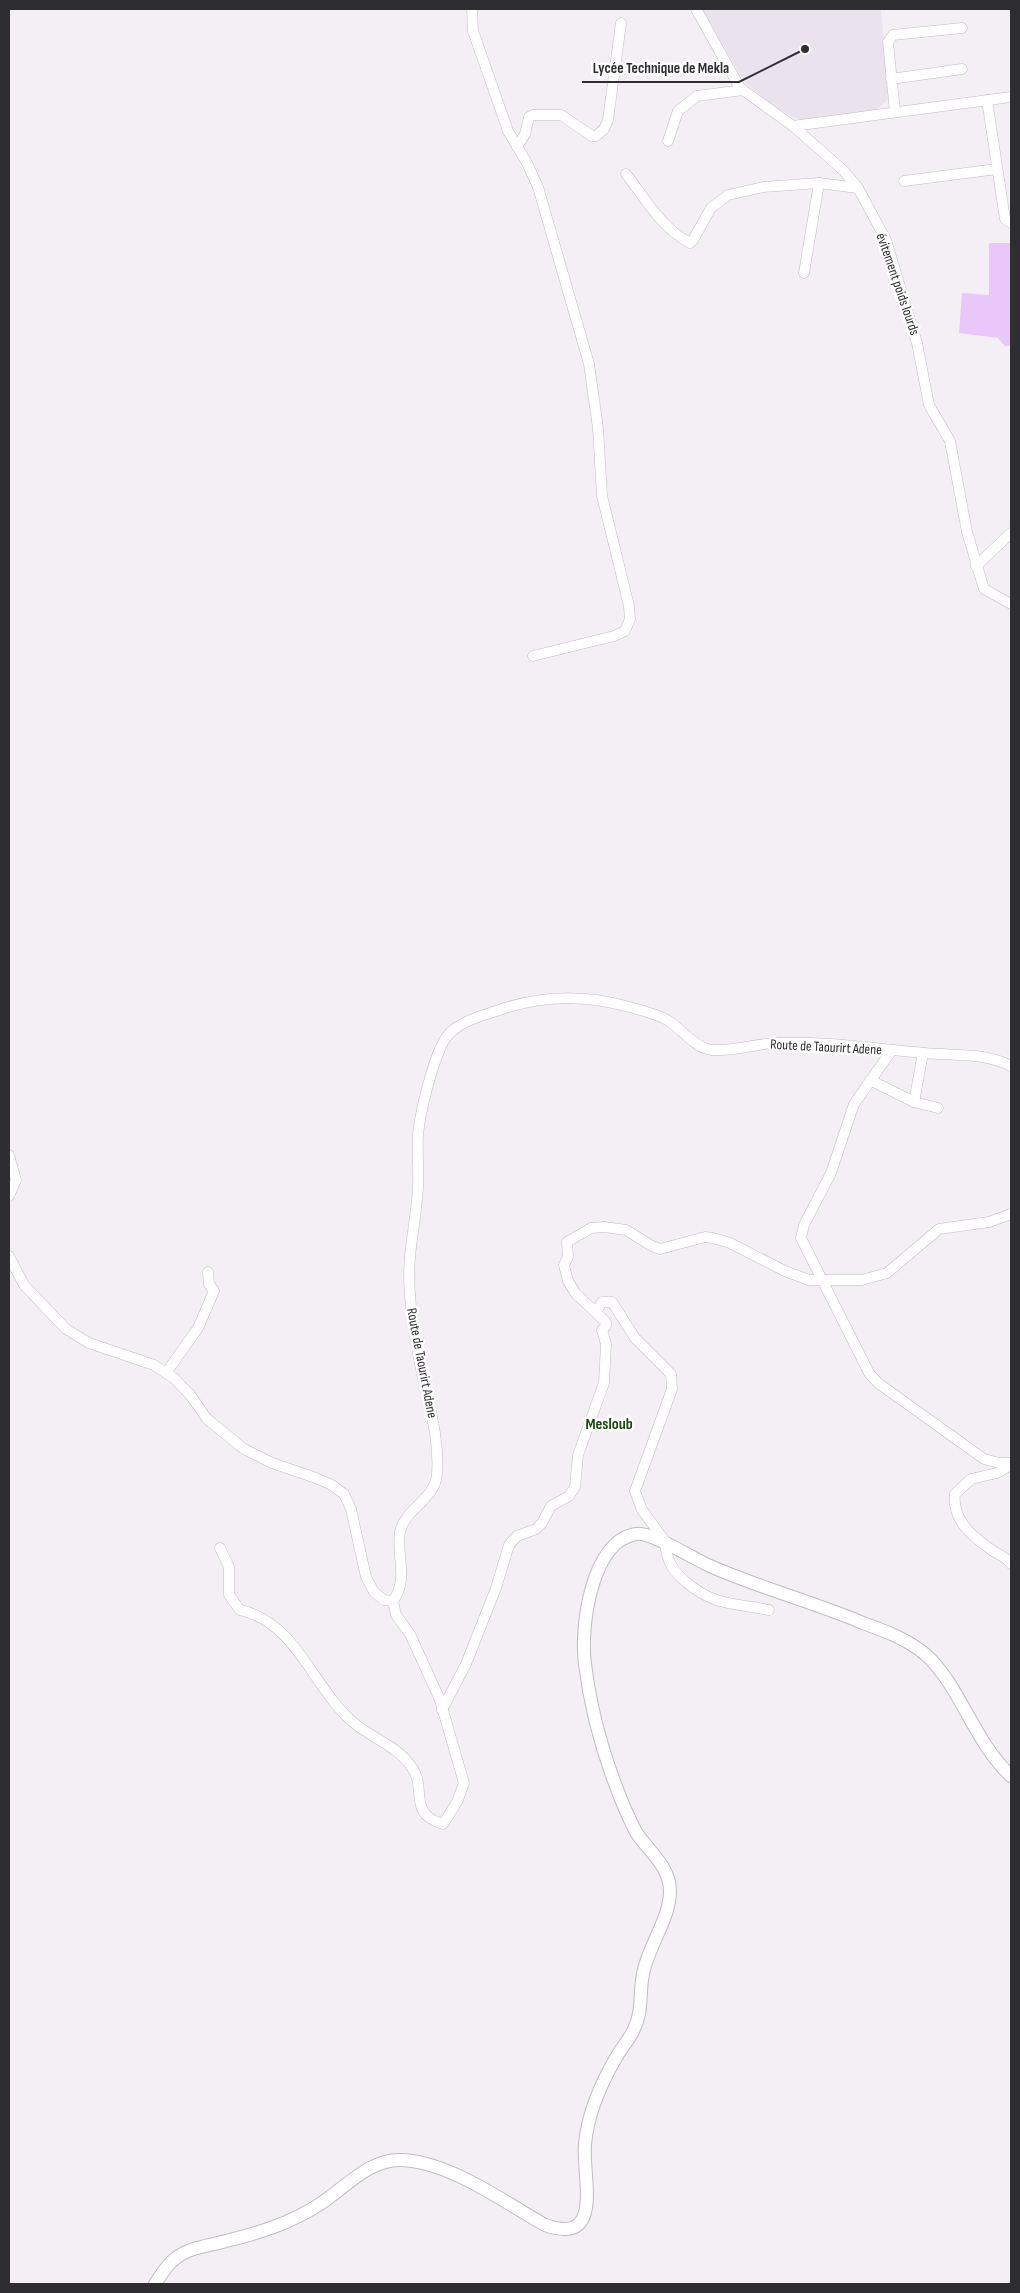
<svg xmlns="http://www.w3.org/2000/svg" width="1020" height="2293" viewBox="0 0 1020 2293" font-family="'Sofia Sans Condensed',sans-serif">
	<rect width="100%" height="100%" fill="#f3eff4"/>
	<path fill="#eae2ed" d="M702 9H881L888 99 874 112 802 120 791 116 769 103 744 81Z"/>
	<path fill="#e9c7f8" d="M989 243H1011V346H1005L998 338 959 333 962 293 989 295Z"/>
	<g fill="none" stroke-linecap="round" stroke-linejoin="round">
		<defs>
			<g id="minor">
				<path d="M472 9 473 31 508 131 527 163 538 187 589 364 598 428 602 496 629 606 630 619 625 631 614 636 533 656"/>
				<path d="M696 9 740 88 793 126 844 171 858 188 886 240 917 343 929 405 950 441 967 532 984 589 1011 604"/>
				<path d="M891 79 962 69"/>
				<path d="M987 100 1005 219 1011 223"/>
				<path d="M895 112 888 42 893 35 962 28"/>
				<path d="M793 126 1011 97"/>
				<path d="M668 141 678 111 697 96 743 90"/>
				<path d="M517 147 525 134 529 117 533 115H561L592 136H596L604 129 608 120 621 23"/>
				<path d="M626 174C645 198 661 228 690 243L693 240 711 208 728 195 763 187 819 183 858 188"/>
				<path d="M904 181 997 169"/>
				<path d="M804 273 819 183"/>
				<path d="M976 566 1011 533"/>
				<path d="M892 1050 854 1104 831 1173 804 1225 801 1238 869 1373 878 1383 984 1459 999 1463H1011"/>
				<path d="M923 1053 914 1102 938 1108"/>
				<path d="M870 1080 914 1102"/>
				<path d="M9 1155 16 1180 9 1196"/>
				<path d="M9 1256 24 1285 66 1329 89 1343 154 1365 175 1379 191 1396 207 1419 244 1449 272 1463 316 1478 332 1485 344 1494 351 1509 366 1577 374 1592 384 1600 393 1601C409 1579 396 1556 400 1532 405 1508 435 1500 437 1474 440 1434 426 1397 419 1358 415 1337 411 1315 410 1294 406 1258 416 1223 418 1188 419 1170 417 1152 418 1135 420 1113 435 1048 449 1034 462 1020 485 1015 502 1009 532 999 565 996 596 1000 612 1002 657 1013 669 1021 681 1029 693 1045 707 1049 723 1054 758 1043 777 1043 826 1041 876 1049 925 1053 954 1056 984 1052 1011 1066"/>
				<path d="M596 1312 602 1302H612L635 1338 671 1374 672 1389 635 1491 642 1510 667 1544"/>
				<path d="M166 1373 198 1328 214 1291 209 1284 208 1272"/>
				<path d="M1011 1465 997 1473 971 1479 955 1494C952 1518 969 1534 989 1548 996 1554 1006 1556 1011 1564"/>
				<path d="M665 1543C667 1561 672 1570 686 1582 714 1606 734 1603 769 1610"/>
				<path d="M220 1548 229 1567V1595L240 1610C297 1622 313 1689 354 1723 373 1739 396 1745 411 1766 428 1788 406 1813 443 1824L457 1802 464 1783 440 1700 410 1634 396 1615 393 1601"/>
				<path d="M442 1710 466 1664 496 1588 509 1545 517 1536 536 1529 542 1523 551 1506 569 1496 575 1487 578 1455 604 1383 606 1344 602 1330 606 1326V1322L576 1294 568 1281 564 1265 568 1257 567 1242 591 1228 604 1227 626 1230 652 1246 660 1249 705 1237 713 1238 730 1243 785 1271 809 1280H862L887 1273 939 1229 989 1222 1011 1214"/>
			</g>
			<path id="major" d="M155 2284C161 2275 167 2264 176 2258 190 2247 209 2246 226 2241 259 2233 291 2223 320 2204 345 2188 370 2158 402 2160 450 2162 504 2202 545 2225 605 2246 582 2178 585 2144 588 2112 601 2083 617 2056 622 2047 630 2039 634 2029 643 2011 639 1993 643 1974 648 1946 670 1919 670 1891 670 1866 648 1851 636 1832 632 1825 629 1817 625 1809 606 1764 591 1713 585 1664 580 1628 591 1541 636 1534 650 1531 694 1559 710 1566 760 1588 813 1602 863 1623 885 1631 907 1639 925 1654 960 1685 974 1742 1011 1776"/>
		</defs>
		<use href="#minor" stroke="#bfbcc1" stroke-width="11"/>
		<use href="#major" stroke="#bfbcc1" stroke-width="14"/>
		<use href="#minor" stroke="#fff" stroke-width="10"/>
		<use href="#major" stroke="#fff" stroke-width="12"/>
	</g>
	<g text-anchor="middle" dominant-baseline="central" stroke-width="5" stroke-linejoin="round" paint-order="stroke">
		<g font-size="14" fill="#2e2d2f" stroke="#fff">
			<text transform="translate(898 284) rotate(71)">évitement poids lourds</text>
			<text transform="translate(826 1047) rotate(3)">Route de Taourirt Adene</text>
			<text transform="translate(422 1363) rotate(79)">Route de Taourirt Adene</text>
		</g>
		<g font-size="16" font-weight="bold" fill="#19480f" stroke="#fff">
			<text x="609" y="1424">Mesloub</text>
		</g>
	</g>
	<path fill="none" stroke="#2e2d2f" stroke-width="2" d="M805 49L739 82H582"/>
	<circle fill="#2e2d2f" stroke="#fff" stroke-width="2" cx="805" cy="49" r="5"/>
	<g font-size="15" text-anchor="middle" font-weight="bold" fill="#2e2d2f" stroke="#fff" stroke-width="5" stroke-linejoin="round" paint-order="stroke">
		<text x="661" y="73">Lycée Technique de Mekla</text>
	</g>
	<rect width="1020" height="2293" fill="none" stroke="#2e2d2f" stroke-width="20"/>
</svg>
